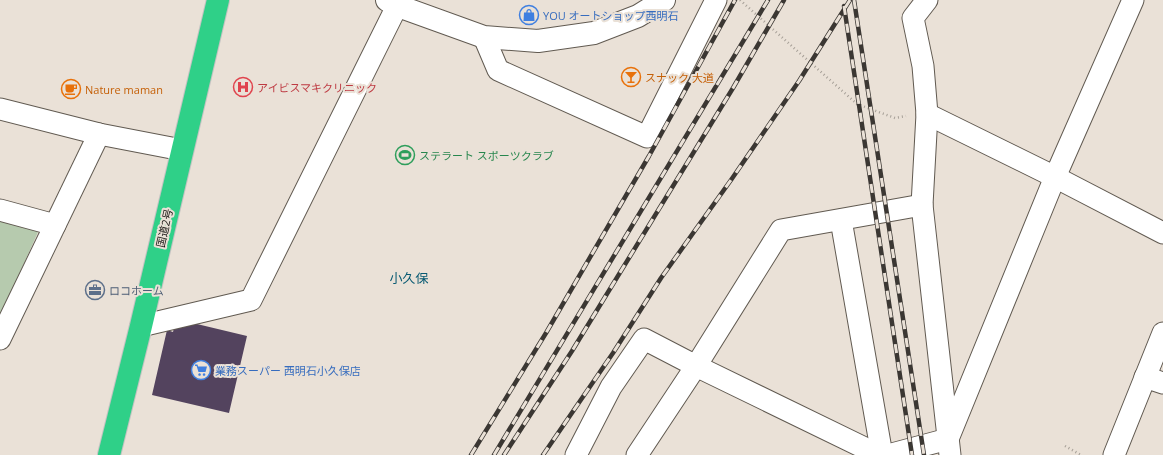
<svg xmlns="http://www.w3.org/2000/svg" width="1163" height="455" viewBox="0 0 1163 455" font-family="'Open Sans','Noto Sans JP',sans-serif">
	<rect width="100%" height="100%" fill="#eae1d7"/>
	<path fill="#b6caae" d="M0 215 35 224 38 232 2 313 0 312Z"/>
	<path fill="#53435e" d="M176 319 247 336 229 413 152 395 167 330 173 332Z"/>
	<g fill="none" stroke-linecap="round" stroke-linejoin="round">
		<defs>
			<g id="street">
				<path d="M927 0 913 18 923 66 927 114 922 205 950 455"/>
				<path d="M484 37 498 70 647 137 716 0"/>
				<path d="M0 109 99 134 182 150"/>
				<path d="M927 114 1055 177 1163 233"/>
				<path d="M0 210 55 225"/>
				<path d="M841 220 882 455"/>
				<path d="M141 326 251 300 400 0"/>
				<path d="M0 339 99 134"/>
				<path d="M1145 377 1163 383"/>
				<path d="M948 439 1055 177 1133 0"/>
				<path d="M576 455 611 387 644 339 696 366 879 455"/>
				<path d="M637 455 696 366 781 230 922 205"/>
				<path d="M888 455 948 439"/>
				<path d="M1114 455 1163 333"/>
			</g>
			<path id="secondary" d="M387 0 398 6 484 37 538 41 594 33 638 16 664 0"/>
			<path id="highway" d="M109 455 141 326 218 0"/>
		</defs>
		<use href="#street" stroke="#615a51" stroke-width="23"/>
		<use href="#secondary" stroke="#615a51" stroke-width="24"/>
		<use href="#highway" stroke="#c3c3c2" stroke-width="24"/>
		<g stroke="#a69f97" stroke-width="2.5" stroke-dasharray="1 3" stroke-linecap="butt">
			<path d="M740 0 857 104 895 118 906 116"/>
			<path d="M1065 446 1081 455"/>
		</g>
		<use href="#street" stroke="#fff" stroke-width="21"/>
		<use href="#secondary" stroke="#fff" stroke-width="22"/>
		<use href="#highway" stroke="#2fd088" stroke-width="22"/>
		<defs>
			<g id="rail">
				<path d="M854 0 924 455"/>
				<path d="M844 6 912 455"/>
				<path d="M471 455 546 333 649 156 735 0"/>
				<path d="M494 455 768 0"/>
				<path d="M504 455 572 351 733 88 784 0"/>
				<path d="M543 455 613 353 661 278 731 180 799 81 850 0"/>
			</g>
		</defs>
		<use href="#rail" stroke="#3b3733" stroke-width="4.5"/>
		<use href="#rail" stroke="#eae1d7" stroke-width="3" stroke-dasharray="9" stroke-linecap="butt"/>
	</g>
	<defs>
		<symbol id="shop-ring" viewBox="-11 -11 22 22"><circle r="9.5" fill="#eae1d7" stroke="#3f7fe0" stroke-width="1.5"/><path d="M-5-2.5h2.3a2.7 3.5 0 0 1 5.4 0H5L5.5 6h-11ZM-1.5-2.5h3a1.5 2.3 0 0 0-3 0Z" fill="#3f7fe0"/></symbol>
		<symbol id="bar-ring" viewBox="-11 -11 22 22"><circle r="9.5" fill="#eae1d7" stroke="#e8710a" stroke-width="1.5"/><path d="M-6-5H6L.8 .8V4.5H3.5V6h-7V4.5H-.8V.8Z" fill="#e8710a"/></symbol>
		<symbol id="hospital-ring" viewBox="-11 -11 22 22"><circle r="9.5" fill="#eae1d7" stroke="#e0444e" stroke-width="1.5"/><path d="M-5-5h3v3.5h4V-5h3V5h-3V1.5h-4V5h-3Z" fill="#e0444e"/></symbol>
		<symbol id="cafe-ring" viewBox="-11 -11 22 22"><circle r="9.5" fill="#eae1d7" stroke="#e8710a" stroke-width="1.5"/><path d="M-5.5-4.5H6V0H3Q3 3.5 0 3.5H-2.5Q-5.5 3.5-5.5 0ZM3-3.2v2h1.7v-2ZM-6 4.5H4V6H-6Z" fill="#e8710a"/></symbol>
		<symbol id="stadium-ring" viewBox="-11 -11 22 22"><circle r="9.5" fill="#eae1d7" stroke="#2e9e5b" stroke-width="1.5"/><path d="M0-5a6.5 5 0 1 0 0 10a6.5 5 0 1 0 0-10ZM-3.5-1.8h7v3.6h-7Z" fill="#2e9e5b"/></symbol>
		<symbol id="office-ring" viewBox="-11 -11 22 22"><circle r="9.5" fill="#eae1d7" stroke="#5c6f8a" stroke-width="1.5"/><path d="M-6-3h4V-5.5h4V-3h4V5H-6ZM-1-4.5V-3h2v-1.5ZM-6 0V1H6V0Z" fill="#5c6f8a"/></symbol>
		<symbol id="supermarket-ring" viewBox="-11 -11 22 22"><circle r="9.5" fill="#eae1d7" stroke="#3f7fe0" stroke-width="1.5"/><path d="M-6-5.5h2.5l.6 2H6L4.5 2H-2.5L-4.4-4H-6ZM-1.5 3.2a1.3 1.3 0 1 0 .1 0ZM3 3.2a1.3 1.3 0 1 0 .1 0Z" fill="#3f7fe0"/></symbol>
	</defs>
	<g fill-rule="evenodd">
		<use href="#shop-ring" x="518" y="4" width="22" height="22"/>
		<use href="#bar-ring" x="620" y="66" width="22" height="22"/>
		<use href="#hospital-ring" x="232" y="76" width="22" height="22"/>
		<use href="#cafe-ring" x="60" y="78" width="22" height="22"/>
		<use href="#stadium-ring" x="394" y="144" width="22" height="22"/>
		<use href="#office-ring" x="84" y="279" width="22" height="22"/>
		<use href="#supermarket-ring" x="190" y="359" width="22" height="22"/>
	</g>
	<g text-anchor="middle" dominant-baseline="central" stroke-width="4" stroke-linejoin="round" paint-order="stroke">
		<g font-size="11" fill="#366cbe" stroke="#eae1d7" text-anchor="start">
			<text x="543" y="15">YOU オートショップ西明石</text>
			<text x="215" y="370">業務スーパー 西明石小久保店</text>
		</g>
		<g font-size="11" fill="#c56008" stroke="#eae1d7" text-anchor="start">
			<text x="645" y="77">スナック 大道</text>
			<text x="85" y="89">Nature maman</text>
		</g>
		<g font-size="11" fill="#be3a42" stroke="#eae1d7" text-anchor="start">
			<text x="257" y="87">アイビスマキクリニック</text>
		</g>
		<g font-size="11" fill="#27864d" stroke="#eae1d7" text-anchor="start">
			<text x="419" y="155">ステラート スポーツクラブ</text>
		</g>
		<g font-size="11" fill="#1a1714" stroke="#eae1d7">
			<text transform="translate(164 228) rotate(-77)">国道2号</text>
		</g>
		<g font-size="11" fill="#4e5e75" stroke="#eae1d7" text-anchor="start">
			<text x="109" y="290">ロコホーム</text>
		</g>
		<g font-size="13" fill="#075972" stroke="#eae1d7">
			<text x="409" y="278">小久保</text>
		</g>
	</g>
</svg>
